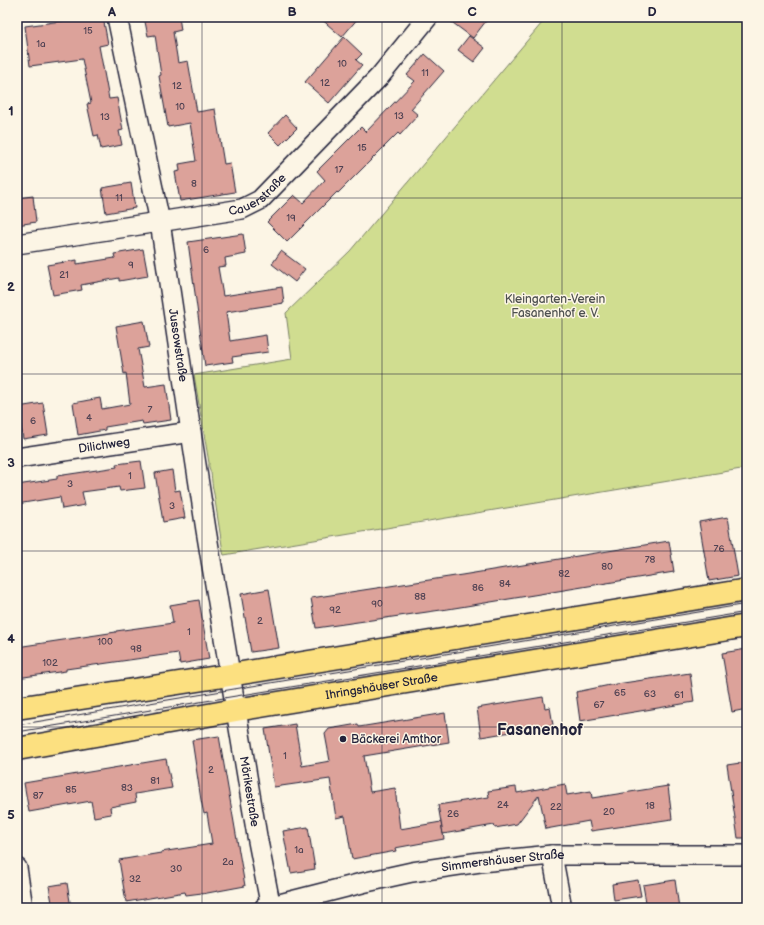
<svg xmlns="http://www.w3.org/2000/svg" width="764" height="925" viewBox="0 0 764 925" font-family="'Balsamiq Sans',sans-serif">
	<rect width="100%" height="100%" fill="#fcf5e5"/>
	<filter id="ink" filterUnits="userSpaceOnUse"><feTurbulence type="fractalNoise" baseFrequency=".025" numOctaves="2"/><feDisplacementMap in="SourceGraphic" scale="8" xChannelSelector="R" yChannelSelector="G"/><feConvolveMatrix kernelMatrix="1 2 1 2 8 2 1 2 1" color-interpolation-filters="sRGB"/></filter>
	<g filter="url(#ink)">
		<path fill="#d0dd90" stroke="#798066" d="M547 17H747V468L224 555 223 552 214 494C212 487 212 480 211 473 210 469 208 467 209 463L194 375 292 359 286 313 350 251Z"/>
		<g fill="#dca29a" stroke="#22223b">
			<path d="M78 17H103L108 44 99 46 109 99 117 98 123 130 119 131 122 145 101 149 98 135 94 136 87 104 91 103 82 59 30 66 25 26 69 20 68 19Z"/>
			<path d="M144 17H179L181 30 173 32 178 63 188 61 197 112 215 109 224 164 230 163 235 192 180 201 175 172 180 171 179 164 196 161 190 123 168 127 159 76 161 75 155 35 148 36Z"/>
			<path d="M319 17H359L342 37Z"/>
			<path d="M445 17H489L473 38Z"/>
			<path d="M469 36 485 48 474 62 458 50Z"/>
			<path d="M344 37 362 54 356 60 362 65 329 103 305 82Z"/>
			<path d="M425 54 444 71 411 109 418 115 400 135 398 133 338 193 337 192 287 242 267 222 294 195 303 203 325 180 317 171 361 127 366 132 415 81 407 75Z"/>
			<path d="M285 115 297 128 280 145 268 133Z"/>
			<path d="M131 183 135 208 106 213 102 188Z"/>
			<path d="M33 196 36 222 17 225V198Z"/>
			<path d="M243 234 246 254 225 258 226 266 218 267 223 296 282 287 284 303 226 312 230 341 266 335 268 352 232 357 233 362 205 366 188 242Z"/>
			<path d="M143 249 148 276 119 281V278L81 285 82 290 53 295 47 265 77 260V264L115 258 114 254Z"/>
			<path d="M281 251 305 269 295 282 272 264Z"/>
			<path d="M144 321 149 347 138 349 145 387 166 384 171 420 143 424 142 421 105 427V430L78 435 73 403 100 398 102 409 130 404 126 373 124 374 116 326Z"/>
			<path d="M43 403 48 435 23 439 18 407Z"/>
			<path d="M141 461 145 488 120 491 119 487 82 492 85 505 62 509 60 497 17 504V485L57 479V476L117 467 116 464Z"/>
			<path d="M172 470 175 491 180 490 185 518 163 522 155 473Z"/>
			<path d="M728 517 738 576 709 581 699 522Z"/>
			<path d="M669 541 674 572 448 609 316 628 311 598 462 575Z"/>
			<path d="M269 589 279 648 251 652 241 594Z"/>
			<path d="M199 600 209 659 180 664 178 653 66 669V671L17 678V647L116 632V631L173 623 170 605Z"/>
			<path d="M747 649V709L732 712 722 653Z"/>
			<path d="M690 673 694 702 580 721 576 692 610 685Z"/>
			<path d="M543 697 545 708 550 707 553 725 481 737 477 708Z"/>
			<path d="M445 713 449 742 364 756 370 792 395 788 400 829 441 822 444 839 395 848 396 851 352 859 345 816 336 818 330 779 274 787 265 729 295 724 302 766 330 761 325 734 329 729 358 724 359 727Z"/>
			<path d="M219 736 245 886 202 894V893L186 895 185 892 126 902 119 860 161 853V852L212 844 207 813 204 814 201 800 192 740Z"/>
			<path d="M166 759 172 788 135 794 136 802 110 807 111 814 94 817 91 801 29 812 24 783Z"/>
			<path d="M747 762V838H738L727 765Z"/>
			<path d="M565 784 567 795 591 791 592 798 668 786 672 819 591 831 589 821 546 829 539 795 517 824 495 828 494 825 443 834 438 805 489 797 488 791 516 787 517 793Z"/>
			<path d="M308 827 315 869 291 873 283 831Z"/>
			<path d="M638 880 641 896 614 900 612 884Z"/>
			<path d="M675 880 679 908H647L643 885Z"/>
			<path d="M67 883 71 908H53L49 886Z"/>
		</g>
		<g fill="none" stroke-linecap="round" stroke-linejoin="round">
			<defs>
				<g id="minor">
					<path id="s1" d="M117 17 160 222 191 432 206 530 257 836 271 908"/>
					<path id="s2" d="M17 244 242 209 260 200 380 76 428 17"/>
					<path id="s3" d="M17 458 191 432"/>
					<path d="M552 855 562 908"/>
					<path d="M17 868 23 908"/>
					<path id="s4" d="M264 908 362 883 412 872 480 862 552 855H747"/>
				</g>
				<g id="major">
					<path d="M17 708 230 675 747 590"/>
					<path id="s5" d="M17 749 236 710 747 626"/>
				</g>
			</defs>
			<use href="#minor" stroke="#22223b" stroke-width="22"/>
			<use href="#major" stroke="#22223b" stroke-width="25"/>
			<use href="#minor" stroke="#fcf5e5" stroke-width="19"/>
			<use href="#major" stroke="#fce080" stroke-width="22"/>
			<g stroke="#22223b" stroke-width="1">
				<path d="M17 725 747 604"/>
				<path d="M17 732 747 612"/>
			</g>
		</g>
	</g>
	<path fill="none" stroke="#22223b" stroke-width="1" stroke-opacity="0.55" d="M202 17V908M382 17V908M562 17V908M17 198H747M17 374H747M17 551H747M17 727H747"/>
	<circle fill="#22223b" stroke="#fcf5e5" stroke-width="1.5" cx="343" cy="739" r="4"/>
	<g text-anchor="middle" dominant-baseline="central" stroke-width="3" stroke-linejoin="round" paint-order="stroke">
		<g font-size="10" fill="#504253">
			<text x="88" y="31">15</text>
			<text x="41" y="44">1a</text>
			<text x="342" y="64">10</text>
			<text x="425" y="73">11</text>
			<text x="325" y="83">12</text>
			<text x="177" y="86">12</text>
			<text x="180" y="107">10</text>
			<text x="399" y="116">13</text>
			<text x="105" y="117">13</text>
			<text x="362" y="148">15</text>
			<text x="339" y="170">17</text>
			<text x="194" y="184">8</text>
			<text x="119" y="198">11</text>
			<text x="291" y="218">19</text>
			<text x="206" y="250">6</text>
			<text x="131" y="265">9</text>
			<text x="64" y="275">21</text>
			<text x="150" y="410">7</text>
			<text x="89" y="418">4</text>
			<text x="33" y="421">6</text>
			<text x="130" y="476">1</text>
			<text x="70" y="484">3</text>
			<text x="172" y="506">3</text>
			<text x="719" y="549">76</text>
			<text x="650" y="560">78</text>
			<text x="607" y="567">80</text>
			<text x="564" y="574">82</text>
			<text x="505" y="584">84</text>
			<text x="478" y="588">86</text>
			<text x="420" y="597">88</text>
			<text x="377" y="604">90</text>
			<text x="335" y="610">92</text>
			<text x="260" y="621">2</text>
			<text x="189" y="632">1</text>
			<text x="105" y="642">100</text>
			<text x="136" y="649">98</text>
			<text x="50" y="663">102</text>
			<text x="620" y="693">65</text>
			<text x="650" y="694">63</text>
			<text x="679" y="695">61</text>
			<text x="599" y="705">67</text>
			<text x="285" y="756">1</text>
			<text x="211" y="770">2</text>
			<text x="155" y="781">81</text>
			<text x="127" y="788">83</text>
			<text x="71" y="790">85</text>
			<text x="38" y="796">87</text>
			<text x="503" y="805">24</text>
			<text x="650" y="806">18</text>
			<text x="556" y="807">22</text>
			<text x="609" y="812">20</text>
			<text x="453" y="814">26</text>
			<text x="299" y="850">1a</text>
			<text x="228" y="862">2a</text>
			<text x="176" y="869">30</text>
			<text x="135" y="879">32</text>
		</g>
		<g font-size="12" fill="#22223b" stroke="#fcf5e5">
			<text stroke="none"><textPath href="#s2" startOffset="248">Cauerstraße</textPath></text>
			<text stroke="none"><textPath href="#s1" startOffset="334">Jussowstraße</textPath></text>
			<text stroke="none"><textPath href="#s3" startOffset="88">Dilichweg</textPath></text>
			<text stroke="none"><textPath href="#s5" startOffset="370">Ihringshäuser Straße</textPath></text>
			<text stroke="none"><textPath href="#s1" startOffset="786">Mörikestraße</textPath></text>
			<text stroke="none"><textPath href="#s4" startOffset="244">Simmershäuser Straße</textPath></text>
		</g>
		<g font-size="12" fill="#4e5150" stroke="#fcf5e5">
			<text x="555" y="299">Kleingarten-Verein<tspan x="555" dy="14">Fasanenhof e. V.</tspan></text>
		</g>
		<g font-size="12" fill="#22223b" stroke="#fcf5e5" text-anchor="start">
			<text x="351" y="739">Bäckerei Amthor</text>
		</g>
		<g font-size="16" font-weight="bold" fill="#22223b" stroke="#fcf5e5">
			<text x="540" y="730">Fasanenhof</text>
		</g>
	</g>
	<rect width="764" height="925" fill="none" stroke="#fcf5e5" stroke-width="44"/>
	<rect x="22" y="22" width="720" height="881" fill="none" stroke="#22223b" stroke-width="1.5"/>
	<g font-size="13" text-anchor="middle" font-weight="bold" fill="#22223b">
		<text x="112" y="16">A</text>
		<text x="292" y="16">B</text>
		<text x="472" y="16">C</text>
		<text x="652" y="16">D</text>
		<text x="11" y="115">1</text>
		<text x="11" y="291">2</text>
		<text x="11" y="467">3</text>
		<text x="11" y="643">4</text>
		<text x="11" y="819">5</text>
	</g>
</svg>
